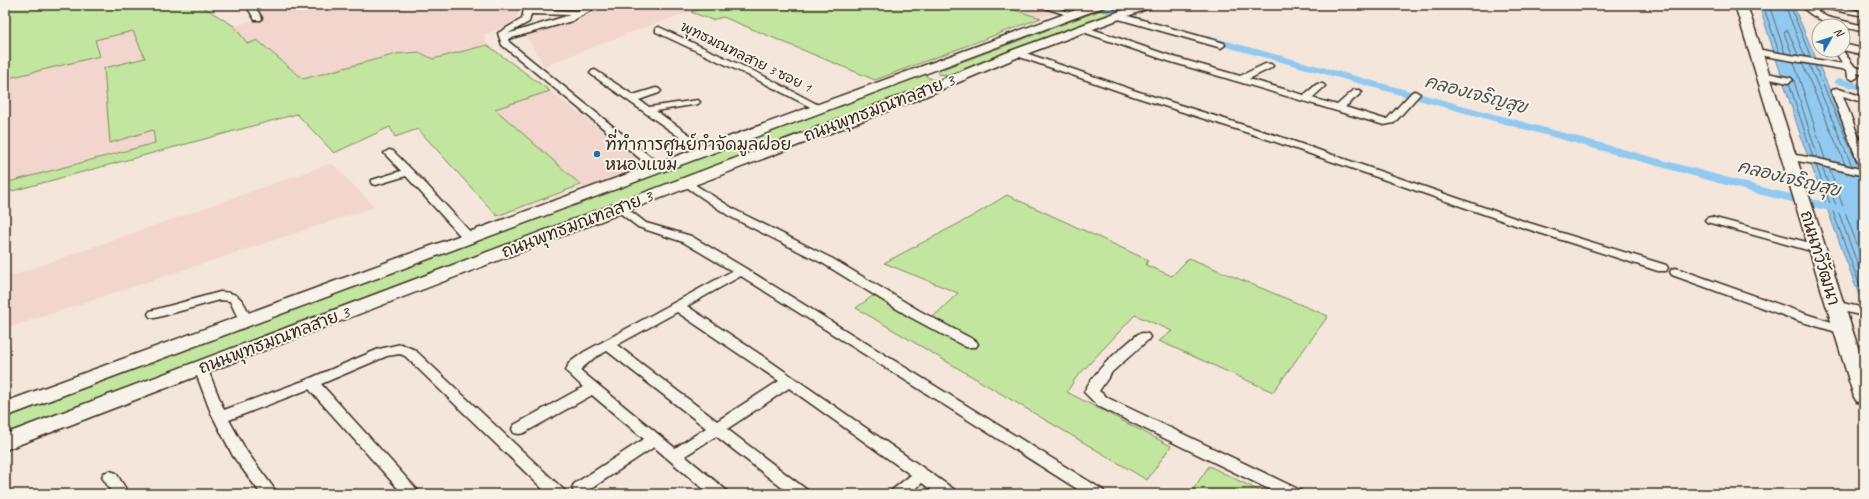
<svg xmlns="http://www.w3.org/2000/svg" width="1869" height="499" viewBox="0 0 1869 499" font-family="Caveat,'Playpen Sans Thai',sans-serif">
	<rect width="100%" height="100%" fill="#f5e6dc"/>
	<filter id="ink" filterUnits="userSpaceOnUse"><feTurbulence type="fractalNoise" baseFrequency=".025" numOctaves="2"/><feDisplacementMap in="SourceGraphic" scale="8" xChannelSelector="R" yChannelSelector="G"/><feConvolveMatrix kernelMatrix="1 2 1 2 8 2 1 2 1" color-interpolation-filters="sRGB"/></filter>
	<g filter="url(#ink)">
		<g fill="#f2d6ce">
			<path d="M5 5H200L234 26 262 18 261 10 282 5H515L520 9 516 19 507 25 484 35 487 45 433 59 419 52 396 54 303 79 257 40 249 44 155 143 5 183Z"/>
			<path d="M602 5H711L651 25 544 66 523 31Z"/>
			<path d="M1033 5H1076L1041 18 1021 12Z"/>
			<path d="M550 91 648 165 586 190 494 109Z"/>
			<path d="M332 163 375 207 5 329V278Z"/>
		</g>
		<g fill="#c2e59f" stroke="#7e885e">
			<path d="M5 5H200L234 26 248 44 257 40 303 79 396 54 419 52 433 59 487 45 550 91 495 109 581 185 497 216 418 129 395 137 390 127 334 153 297 114 5 193V183L155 143 153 130 110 143 104 68 145 58 133 31 95 40 100 56 5 79Z"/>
			<path d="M711 5H998L1041 18 875 80 723 17 712 20 691 12Z"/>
			<path d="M1101 10 1115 15 949 75 937 74 940 70Z"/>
			<path d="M925 74 927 77 937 81 5 435V418Z"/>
			<path d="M1007 195 1148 260 1146 265 1172 276 1189 258 1328 316 1273 392 1159 341 1172 331 1135 315 1075 379 1067 392 1171 446 1147 480 856 308 874 295 933 317 958 293 884 263 971 217Z"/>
			<path d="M1209 466 1266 494H1190Z"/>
		</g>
		<path fill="#91c9f0" stroke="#6f899c" d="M1759 5H1793L1864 170V309L1803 143Z"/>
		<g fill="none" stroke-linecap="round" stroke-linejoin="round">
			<g stroke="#5d6a72" stroke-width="1">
				<path d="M1763 5 1779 52"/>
				<path d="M1769 5 1785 53"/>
				<path d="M1785 5 1805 57"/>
				<path d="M1790 5 1811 58"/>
				<path d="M1792 54 1784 33 1786 30 1788 31 1798 55"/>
				<path d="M1794 62 1825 159"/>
				<path d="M1802 63 1845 164"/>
				<path d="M1809 65 1852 166"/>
				<path d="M1815 66 1859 168"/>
				<path d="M1794 81 1818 158"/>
				<path d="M1789 83 1813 157"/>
				<path d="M1816 165 1864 297"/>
				<path d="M1822 167 1864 282"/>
				<path d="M1829 168 1864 264"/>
			</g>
			<g fill="#91c9f0" fill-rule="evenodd">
				<path d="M1091 5H1104L1136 16 1138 18 1136 20H1130Z"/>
				<path d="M1208 36 1769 189 1847 207 1849 210 1847 213 1843 214 1762 195 1205 41 1203 39Z"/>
				<path d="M1839 78 1864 85V91L1835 83 1834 81Z"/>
			</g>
			<defs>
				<g id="street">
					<path d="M246 5H254L262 18 261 20H255Z"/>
					<path d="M520 5H529L532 9 578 11 590 5H600L572 21 508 39 509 42 663 167 664 169 663 171H655L502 45 498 33 522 19 524 9ZM531 14 570 15 507 34 529 22Z"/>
					<path d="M1036 5H1049L1077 15 1073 17Z"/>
					<path d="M1801 5H1809L1827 17 1864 26V32C1843 26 1816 24 1801 5Z"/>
					<path d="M1814 5H1831L1864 12V16L1818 7Z"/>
					<path d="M1115 14H1121L1224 43 1225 45 1221 48 1218 47 1115 18Z"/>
					<path d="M1083 26 1174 57 1240 76 1265 64H1271L1273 66 1271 68 1249 79 1304 95 1317 84H1323L1325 86 1323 88 1312 98 1337 105 1354 90H1360L1362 92 1360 94 1345 107 1384 119H1387L1412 92 1415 91 1420 94 1394 123 1384 125 1168 61 1080 31V27Z"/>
					<path d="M659 27 760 74 826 109 821 112 818 111 754 78 656 32V28Z"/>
					<path d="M1843 44 1864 49V55L1843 50Z"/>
					<path d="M1756 49 1843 64 1834 50H1842L1855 67 1864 69V75L1857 73 1858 77 1853 80 1848 77 1847 70 1753 54 1752 52Z"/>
					<path d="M1017 50 1139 92 1278 136 1526 222 1666 265 1668 268 1666 271H1658L1518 226 1270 140 1133 96 1014 55V51Z"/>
					<path d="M595 70 633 95 656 88 659 89 661 91 659 93 639 100 649 107 698 100 700 102 698 104 656 111 710 149 711 151 710 153H702L592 75 590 73 592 71Z"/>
					<path d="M1763 72 1791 78 1793 80 1788 83 1760 77 1758 75 1760 73Z"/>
					<path d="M1836 88 1864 97V103L1843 96 1864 151V168L1859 165 1831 91Z"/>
					<path d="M389 150 393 151 425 183 474 236 476 239 474 242H466L406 176 376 185 372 184 371 182 372 180 401 171 384 153Z"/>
					<path d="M1789 154 1815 158 1864 170V176L1815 164 1785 159 1784 157Z"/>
					<path d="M686 179 737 211 833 259 920 311 976 341 978 344 976 347H966L910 317 824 264 729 216 682 184 681 182 682 180Z"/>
					<path d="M620 205 624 206 646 223 691 236 745 268 1103 490 1105 494H1085L741 276 687 306 764 357 955 490 957 494H937L922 483 909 494H890L892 490 911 475 789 388 727 429 807 490 809 494H790L716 436 685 456 726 490 728 494H709L654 447 586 492 580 494 574 492 572 488 574 484 644 439 592 395 524 433 519 434 514 433 512 429 514 425 583 387 566 371 569 363 584 352 732 271 683 242 638 227 616 210 614 208 616 206ZM677 312 779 381 717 421 617 345ZM607 351 706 428 675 448 580 370 594 358Z"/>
					<path d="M1711 217 1822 246 1824 249 1818 253 1707 222 1705 220 1707 218Z"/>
					<path d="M1676 268 1809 315 1848 327 1850 330 1848 333 1843 334 1799 321 1672 275 1670 272 1672 269Z"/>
					<path d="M220 292C243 292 244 304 253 322L251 325H241L230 301 220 300 155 318 150 317 148 314 150 311Z"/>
					<path d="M1834 301 1864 308V316L1829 308 1828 305 1829 302Z"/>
					<path d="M1143 333 1148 334 1150 337 1148 340 1112 372 1099 391 1108 398 1300 490 1302 494H1279L1098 406 1084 392C1097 367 1117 352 1138 334Z"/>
					<path d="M401 344 415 350 564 490 566 494H548L405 356 400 354 387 356 321 384 421 494H403L309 389 229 420 247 452 278 494H261L233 456 211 413 194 368 196 365 201 363 206 365 224 410 306 380 379 349Z"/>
					<path d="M110 471 116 473 129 494H113L102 477 104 473Z"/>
				</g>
				<g id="secondary">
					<path d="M1089 5H1106L1104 7 5 417V402Z"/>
					<path d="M1137 5H1154L1152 7 1021 56 921 98 5 450V434L911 92 1013 50Z"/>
					<path d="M1735 5H1747L1864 366V404L1857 402 1854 397Z"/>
				</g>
			</defs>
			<use href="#street" stroke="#3b2a1e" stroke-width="3"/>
			<use href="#secondary" stroke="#3b2a1e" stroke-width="3"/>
			<use href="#street" fill="#f7f3e8" fill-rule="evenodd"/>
			<use href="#secondary" fill="#f7f3e8" fill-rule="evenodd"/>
		</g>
	</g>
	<circle fill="#1f6fb2" stroke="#f7f3e8" stroke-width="1.5" cx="597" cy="154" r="4"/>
	<g text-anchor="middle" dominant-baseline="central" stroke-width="4" stroke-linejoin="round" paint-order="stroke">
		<g font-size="14" fill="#3b2a1e" stroke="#f7f3e8">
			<text transform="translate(746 57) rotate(26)">พุทธมณฑลสาย 3 ซอย 1</text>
		</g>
		<g font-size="17" fill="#3b2a1e" stroke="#f7f3e8">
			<text transform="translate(879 108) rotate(-21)">ถนนพุทธมณฑลสาย 3</text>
			<text transform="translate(577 224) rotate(-21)">ถนนพุทธมณฑลสาย 3</text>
			<text transform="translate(1820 258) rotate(73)">ถนนทวีวัฒนา</text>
			<text transform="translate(274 340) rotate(-21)">ถนนพุทธมณฑลสาย 3</text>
		</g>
		<g font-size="17" fill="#3b2a1e" stroke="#f7f3e8" text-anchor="start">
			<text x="605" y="144">ที่ทำการศูนย์กำจัดมูลฝอย<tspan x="605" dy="20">หนองแขม</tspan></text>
		</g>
		<g font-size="18" font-style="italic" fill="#505252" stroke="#f7f3e8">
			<text transform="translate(1476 94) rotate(15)">คลองเจริญสุข</text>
			<text transform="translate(1789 178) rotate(14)">คลองเจริญสุข</text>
		</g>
	</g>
	<rect width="1869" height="499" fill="none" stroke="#f7f3e8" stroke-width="20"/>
	<rect x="10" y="10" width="1849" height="479" fill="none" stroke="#3b2a1e" stroke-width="1.5" filter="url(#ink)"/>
	<g transform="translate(1831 38) rotate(51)"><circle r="19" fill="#f7f3e8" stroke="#aca397"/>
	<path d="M0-3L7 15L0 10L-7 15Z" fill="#1f6fb2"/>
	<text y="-6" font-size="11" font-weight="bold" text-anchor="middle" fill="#3b2a1e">N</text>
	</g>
</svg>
